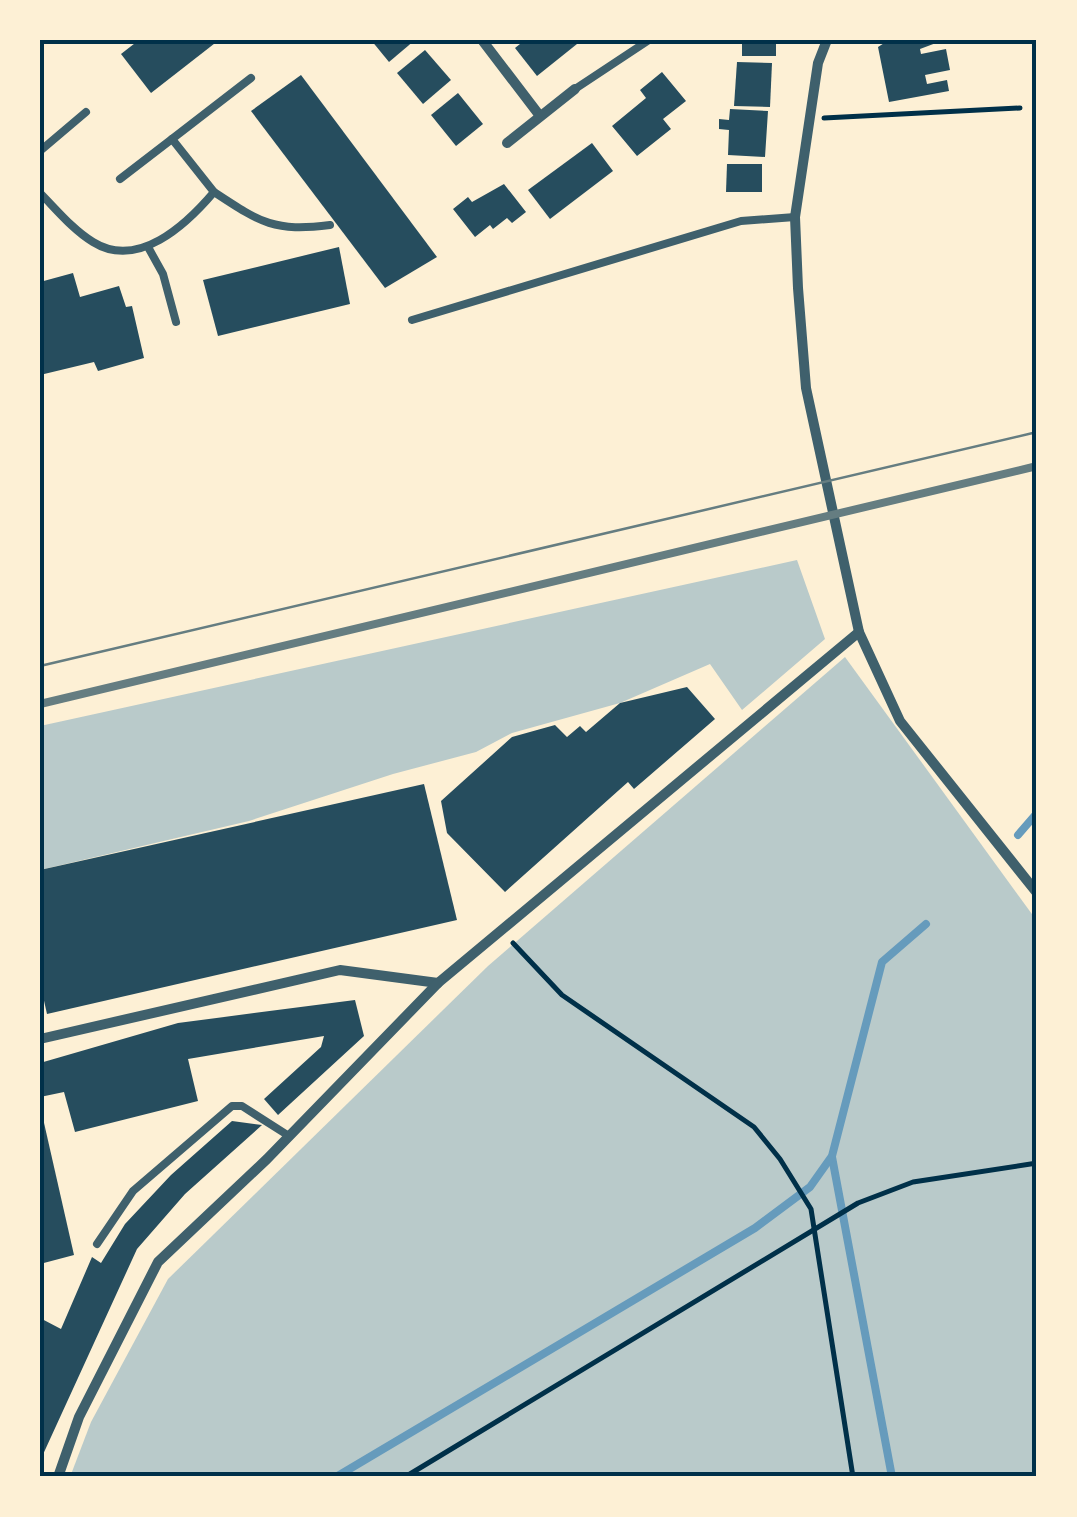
<svg xmlns="http://www.w3.org/2000/svg" width="1077" height="1517" viewBox="0 0 1077 1517" font-family="Literata,serif">
	<rect width="100%" height="100%" fill="#fdf0d5"/>
	<g fill="#b9caca">
		<path d="M797 560 825 639 742 710 710 664 620 703 512 733 476 752 393 774 249 821 40 870V726Z"/>
		<path d="M845 657 1037 921V1477H70L91 1422 168 1279 488 966Z"/>
	</g>
	<g fill="none" stroke-linecap="round" stroke-linejoin="round">
		<g stroke="#669bbc" stroke-width="8">
			<path d="M1018 835 1037 813"/>
			<path d="M832 1157 892 1477"/>
			<path d="M336 1477 755 1228 810 1187 832 1156 882 962 926 924"/>
		</g>
	</g>
	<g fill="#264d5e">
		<path d="M139 40H219L151 93 121 54Z"/>
		<path d="M371 40H415L389 62Z"/>
		<path d="M525 40H582L537 76 515 48Z"/>
		<rect x="742" y="40" width="34" height="16"/>
		<path d="M889 40H944L920 49 921 54 946 49 950 70 925 75 927 84 947 80 949 91 889 102 878 47Z"/>
		<path d="M425 50 451 80 423 104 397 73Z"/>
		<path d="M737 62 772 63 770 107 734 106Z"/>
		<path d="M662 72 686 101 663 119 671 129 637 156 612 126 646 98 640 90Z"/>
		<path d="M301 75 437 257 385 288 251 111Z"/>
		<path d="M458 93 483 124 456 146 431 115Z"/>
		<path d="M730 109 768 111 765 157 728 155 729 130 719 129V119L729 120Z"/>
		<path d="M592 143 613 171 550 219 528 190Z"/>
		<path d="M727 164H762V192H726Z"/>
		<path d="M504 184 526 212 512 223 507 218 493 229 490 225 475 237 453 209 468 197 472 202Z"/>
		<path d="M339 247 350 304 218 336 203 280Z"/>
		<path d="M73 273 80 297 119 286 126 307 132 306 144 358 98 371 94 362 40 375V282Z"/>
		<path d="M687 687 715 719 634 789 628 782 505 892 447 833 441 801 512 737 555 725 567 737 580 726 586 732 620 703Z"/>
		<path d="M424 784 457 920 47 1014 40 983V870Z"/>
		<path d="M355 1000 364 1036 278 1115 264 1099 321 1047 324 1036 188 1059 198 1101 75 1132 64 1092 40 1097V1063L178 1023Z"/>
		<path d="M42 1114 74 1255 40 1264V1115Z"/>
		<path d="M232 1121 262 1125 185 1194 137 1249 40 1461V1318L61 1329 92 1257 101 1263 125 1224 171 1175Z"/>
	</g>
	<g fill="none" stroke-linecap="round" stroke-linejoin="round">
		<g stroke="#003049" stroke-width="5">
			<path d="M824 118 1020 108"/>
			<path d="M513 943 562 995 754 1127 780 1159 811 1209 853 1477"/>
			<path d="M405 1477 858 1203 913 1182 1037 1163"/>
		</g>
		<g stroke="#3f606c" stroke-width="8">
			<path d="M575 89 649 40"/>
			<path d="M40 151 86 112"/>
			<path d="M120 179 172 139"/>
			<path d="M214 192C261 223 274 232 330 225"/>
			<path d="M40 193C56 209 73 230 93 242 138 270 186 225 214 192L172 139 251 78"/>
			<path d="M148 247 163 274 176 322"/>
			<path d="M412 320 741 221 795 217"/>
			<path d="M97 1244 133 1191 232 1106H242L289 1136"/>
		</g>
		<g stroke="#3f606c" stroke-width="10">
			<path d="M482 40 540 116"/>
			<path d="M827 40 818 63 795 217 798 288 806 388 859 632 900 721 1037 893"/>
			<path d="M507 143 575 89"/>
			<path d="M40 1039 340 970 438 983"/>
			<path d="M58 1477 79 1417 158 1262 267 1159 438 983 859 632"/>
		</g>
		<path stroke="#657d81" stroke-width="2.5" d="M40 666 1037 432"/>
		<path stroke="#657d81" stroke-width="8" d="M40 704 1037 466"/>
	</g>
	<rect width="1077" height="1517" fill="none" stroke="#fdf0d5" stroke-width="85"/>
	<rect x="42" y="42" width="992" height="1432" fill="none" stroke="#003049" stroke-width="4"/>
</svg>
